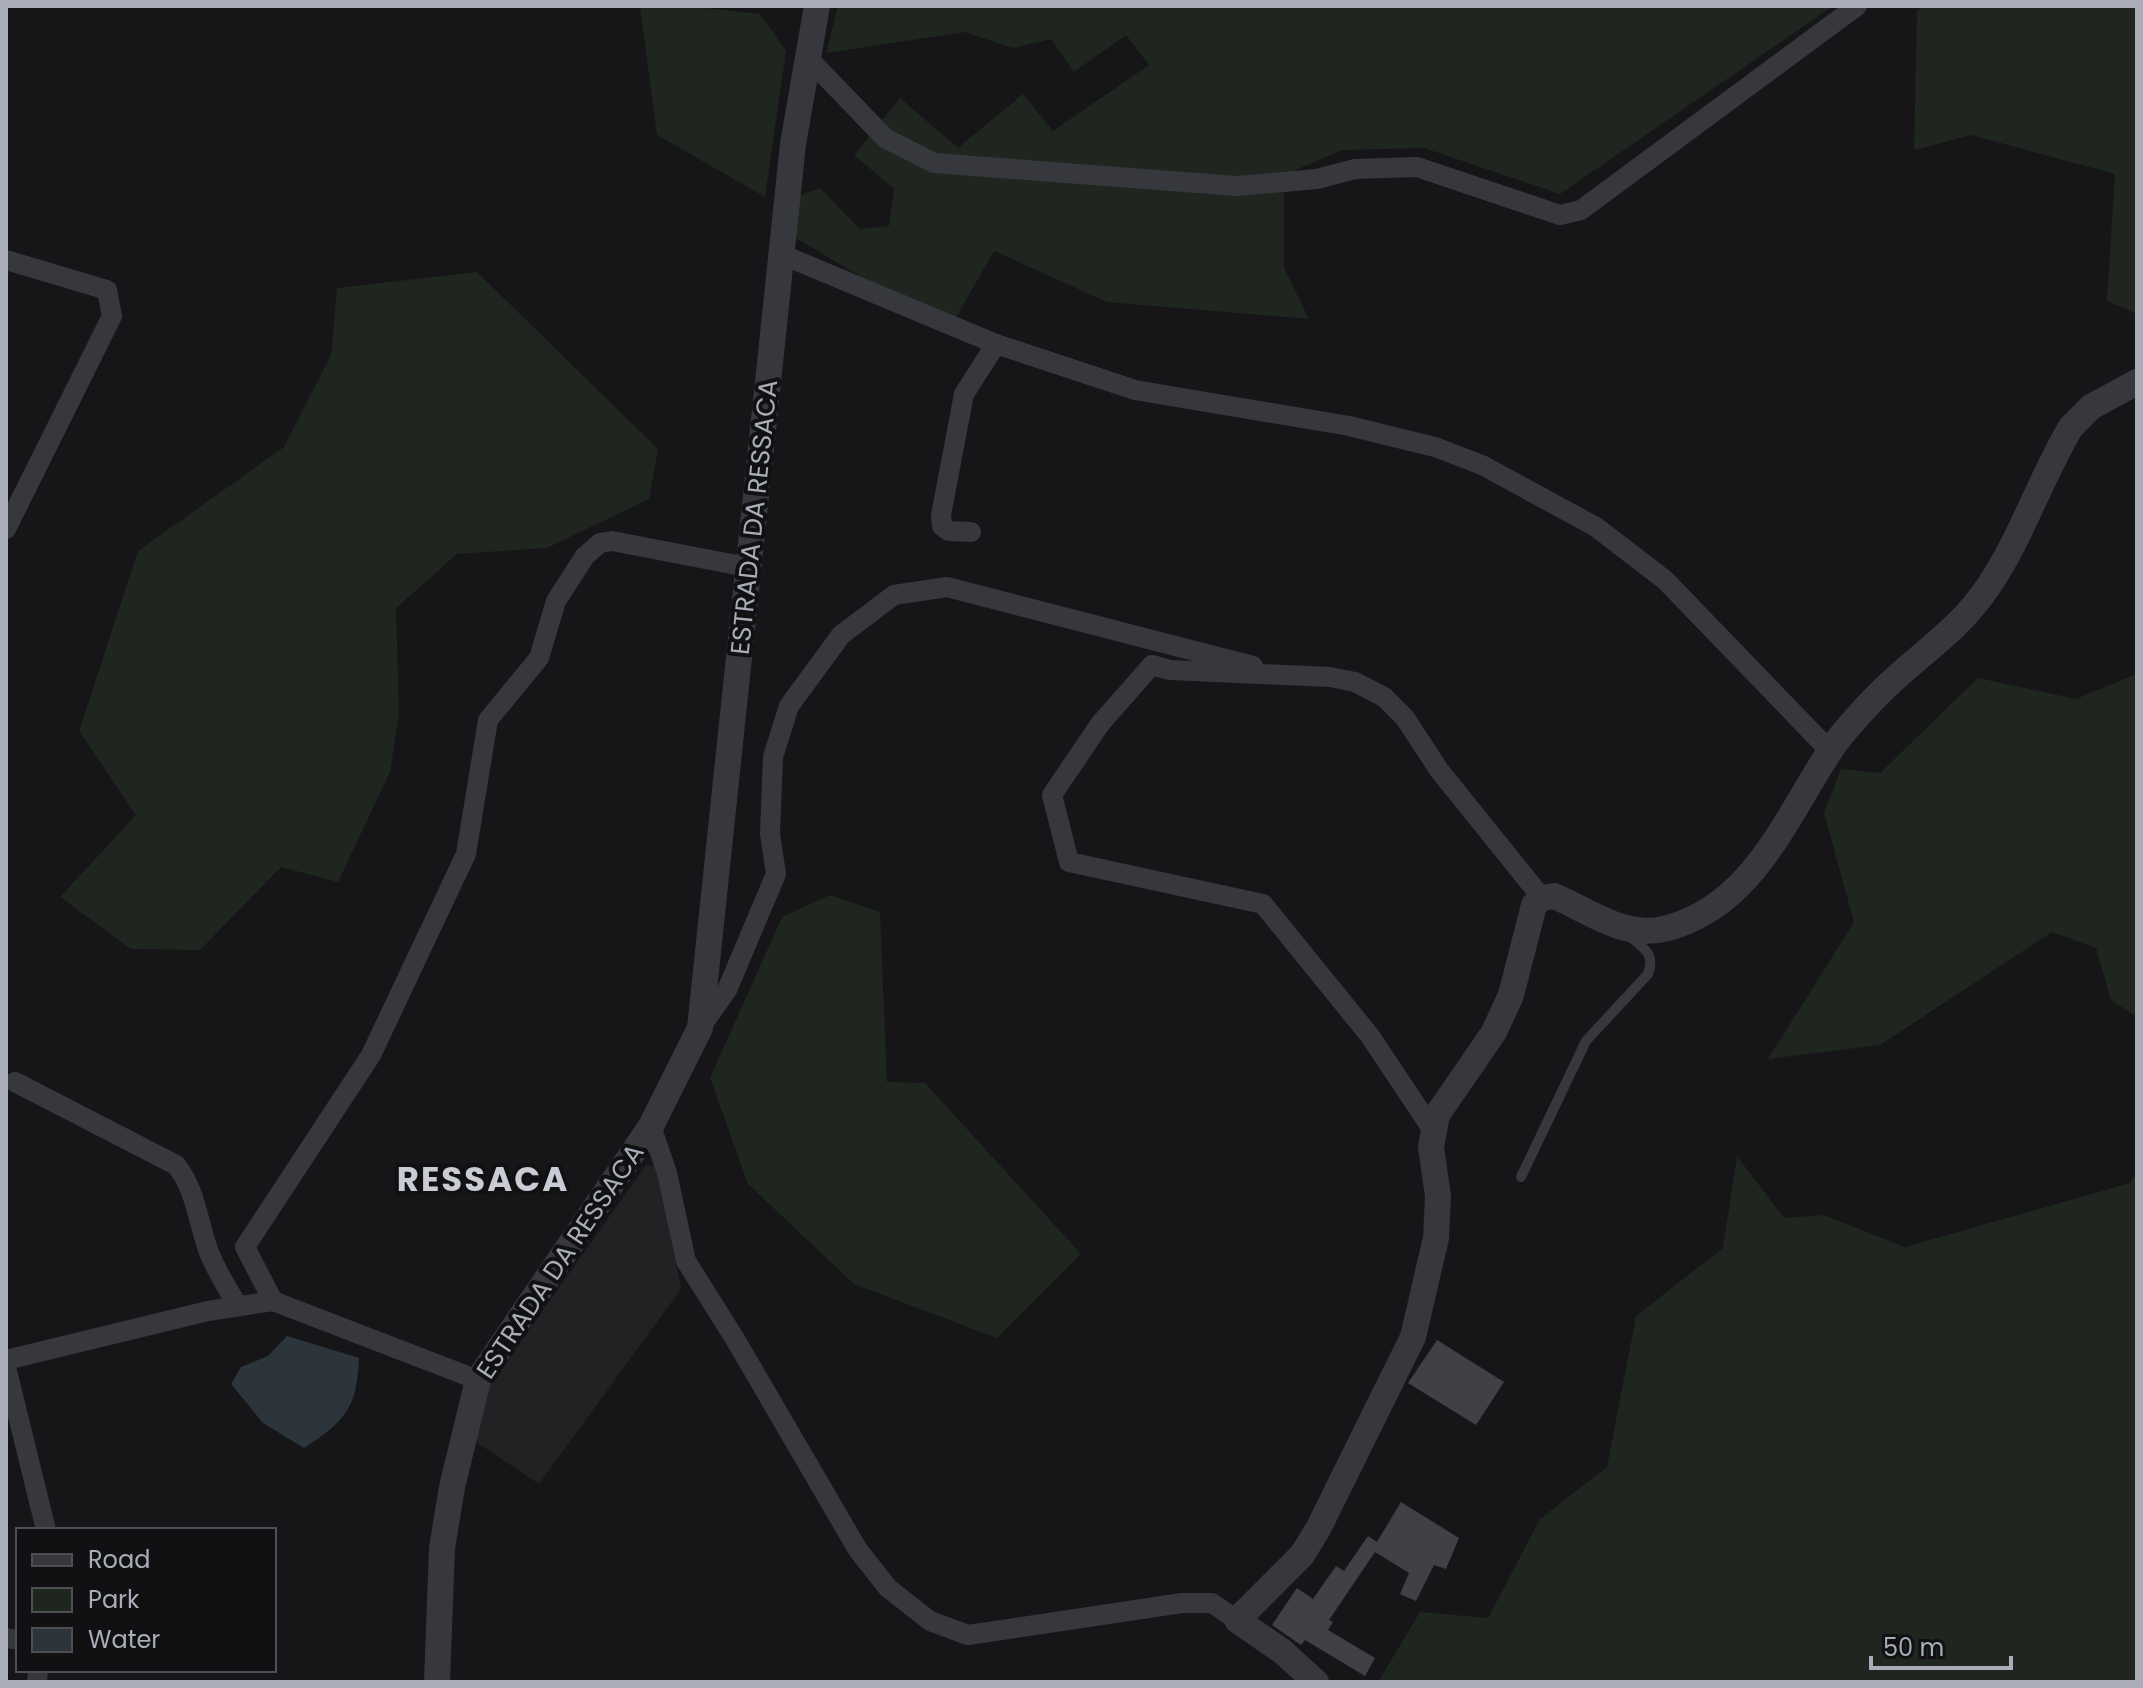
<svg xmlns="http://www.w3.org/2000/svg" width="2143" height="1688" viewBox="0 0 2143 1688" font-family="Poppins,sans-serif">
	<rect width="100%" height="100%" fill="#161618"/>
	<path fill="#222225" d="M646 1165 657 1166 681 1289 539 1484 470 1438 486 1390Z"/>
	<g fill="#1e261f">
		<path d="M640 6H687L760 14 786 51 765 197 657 135Z"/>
		<path d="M838 6H1833L1560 194 1424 148 1342 150 1284 175V268L1309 319 1107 302 994 251 955 319 862 277 794 237 798 196 820 188 860 229 889 226 894 189 854 155 900 98 958 148 1023 94 1053 131 1149 65 1126 35 1074 72 1051 39 1013 48 965 32 826 53Z"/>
		<path d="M1924 6H2137V314L2107 301 2115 174 1971 135 1914 150 1917 12Z"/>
		<path d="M477 272 658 449 649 499 547 548 457 554 396 608 399 715 390 772 338 882 281 867 200 950 131 949 60 897 136 815 79 731 138 551 284 447 331 355 337 288Z"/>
		<path d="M2137 674V1017L2111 1000 2096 948 2052 932 1880 1045 1768 1059 1854 922 1824 813 1841 769 1880 773 1978 678 2076 699Z"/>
		<path d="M830 895 880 912 887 1082 925 1083 1081 1254 997 1338 854 1284 748 1184 710 1078 782 917Z"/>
		<path d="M1737 1156 1784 1218 1824 1215 1905 1247 2130 1183 2137 1171V1682H1378L1420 1612 1488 1618 1540 1519 1607 1467 1636 1316 1723 1248Z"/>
	</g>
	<path fill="#2c353c" d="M287 1336 359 1358C357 1407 346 1421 304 1448L263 1423 231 1384 241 1367 268 1356Z"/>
	<g fill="#404145">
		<path d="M1437 1340 1504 1382 1476 1425 1408 1383Z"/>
		<path d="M1401 1502 1459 1538 1446 1569 1434 1565 1416 1601 1400 1594 1409 1573 1375 1552 1329 1620 1333 1622 1328 1630 1375 1658 1365 1676 1305 1640 1301 1645 1272 1625 1297 1588 1313 1599 1336 1566 1344 1571 1368 1536 1377 1542Z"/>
	</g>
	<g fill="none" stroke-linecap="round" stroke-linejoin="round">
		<path stroke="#37383d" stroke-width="10" d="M1521 1177 1586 1041 1648 974C1656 951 1642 949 1628 934"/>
		<g stroke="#37383d" stroke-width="20">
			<path d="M808 58 885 138 934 163 1237 186 1317 179 1355 169 1417 167 1560 215 1581 210 1857 6"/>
			<path d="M783 255 996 344"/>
			<path d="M6 260 107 290 112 316 6 529"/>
			<path d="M971 532 949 531 942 526 941 515 964 394 996 344 1135 390 1349 426 1435 447 1482 465 1596 527 1665 580 1830 751"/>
			<path d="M700 1028 727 990 776 874 770 834 773 757 789 706 841 635 894 595 947 587 1253 666"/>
			<path d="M15 1082 176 1165C197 1191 198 1225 210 1255 217 1272 228 1289 237 1305"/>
			<path d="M651 1126 667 1173 686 1261 735 1339 858 1550 888 1588 930 1621 968 1635 1182 1603H1212L1237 1620"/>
			<path d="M1432 1129 1370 1036 1263 904 1069 862 1052 795 1100 724 1152 665 1170 670 1330 677 1355 682 1384 697 1405 718 1439 770 1542 898"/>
			<path d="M273 1301 245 1247 371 1055 466 854 488 720 539 658 556 601 585 556 600 543 612 541 747 567"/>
			<path d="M6 1360 208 1311 273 1301 478 1380"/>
			<path d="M6 1367 46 1530"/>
			<path d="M6 1638 18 1640"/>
			<path d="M37 1682 38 1670"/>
		</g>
		<g stroke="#37383d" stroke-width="26">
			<path d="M437 1682 442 1548 452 1487 478 1380 651 1126 700 1028 793 144 817 6"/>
			<path d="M1316 1682 1283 1652 1237 1620 1302 1555 1318 1529 1413 1337 1436 1238 1438 1196 1431 1147 1437 1115 1494 1032 1511 995 1534 905 1542 898 1554 896C1590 911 1625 940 1668 928 1752 905 1785 820 1828 754 1839 736 1856 718 1870 703 1910 659 1956 636 1990 584 2021 538 2041 477 2071 427L2091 407 2137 382"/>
		</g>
	</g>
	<g text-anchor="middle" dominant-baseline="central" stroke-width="8" stroke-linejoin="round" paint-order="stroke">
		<g font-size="26" fill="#a8adb8" stroke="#111113">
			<text transform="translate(754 517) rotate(-84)">ESTRADA DA RESSACA</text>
			<text transform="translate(560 1261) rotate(-56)">ESTRADA DA RESSACA</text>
		</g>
		<g font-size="34" font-weight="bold" letter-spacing="2" fill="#c9ccd4" stroke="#111113">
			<text x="483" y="1179">RESSACA</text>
		</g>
	</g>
	<rect width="2143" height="1688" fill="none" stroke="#a8adb8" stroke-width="16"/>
	<rect x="16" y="1528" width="260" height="144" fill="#111113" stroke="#4d4f55" stroke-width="2"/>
	<rect x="32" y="1554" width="40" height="12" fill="#37383d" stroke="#4d4f55" stroke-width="2"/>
	<text x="88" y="1568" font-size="24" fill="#a8adb8">Road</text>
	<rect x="32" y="1588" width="40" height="24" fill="#1e261f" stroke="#4d4f55" stroke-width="2"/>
	<text x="88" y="1608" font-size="24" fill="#a8adb8">Park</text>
	<rect x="32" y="1628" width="40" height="24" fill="#2c353c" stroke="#4d4f55" stroke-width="2"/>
	<text x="88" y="1648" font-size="24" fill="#a8adb8">Water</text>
	<path d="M1871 1656v12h140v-12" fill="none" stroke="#a8adb8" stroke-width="4"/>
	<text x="1883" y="1656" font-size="24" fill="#a8adb8" stroke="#111113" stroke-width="6" paint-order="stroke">50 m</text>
</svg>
